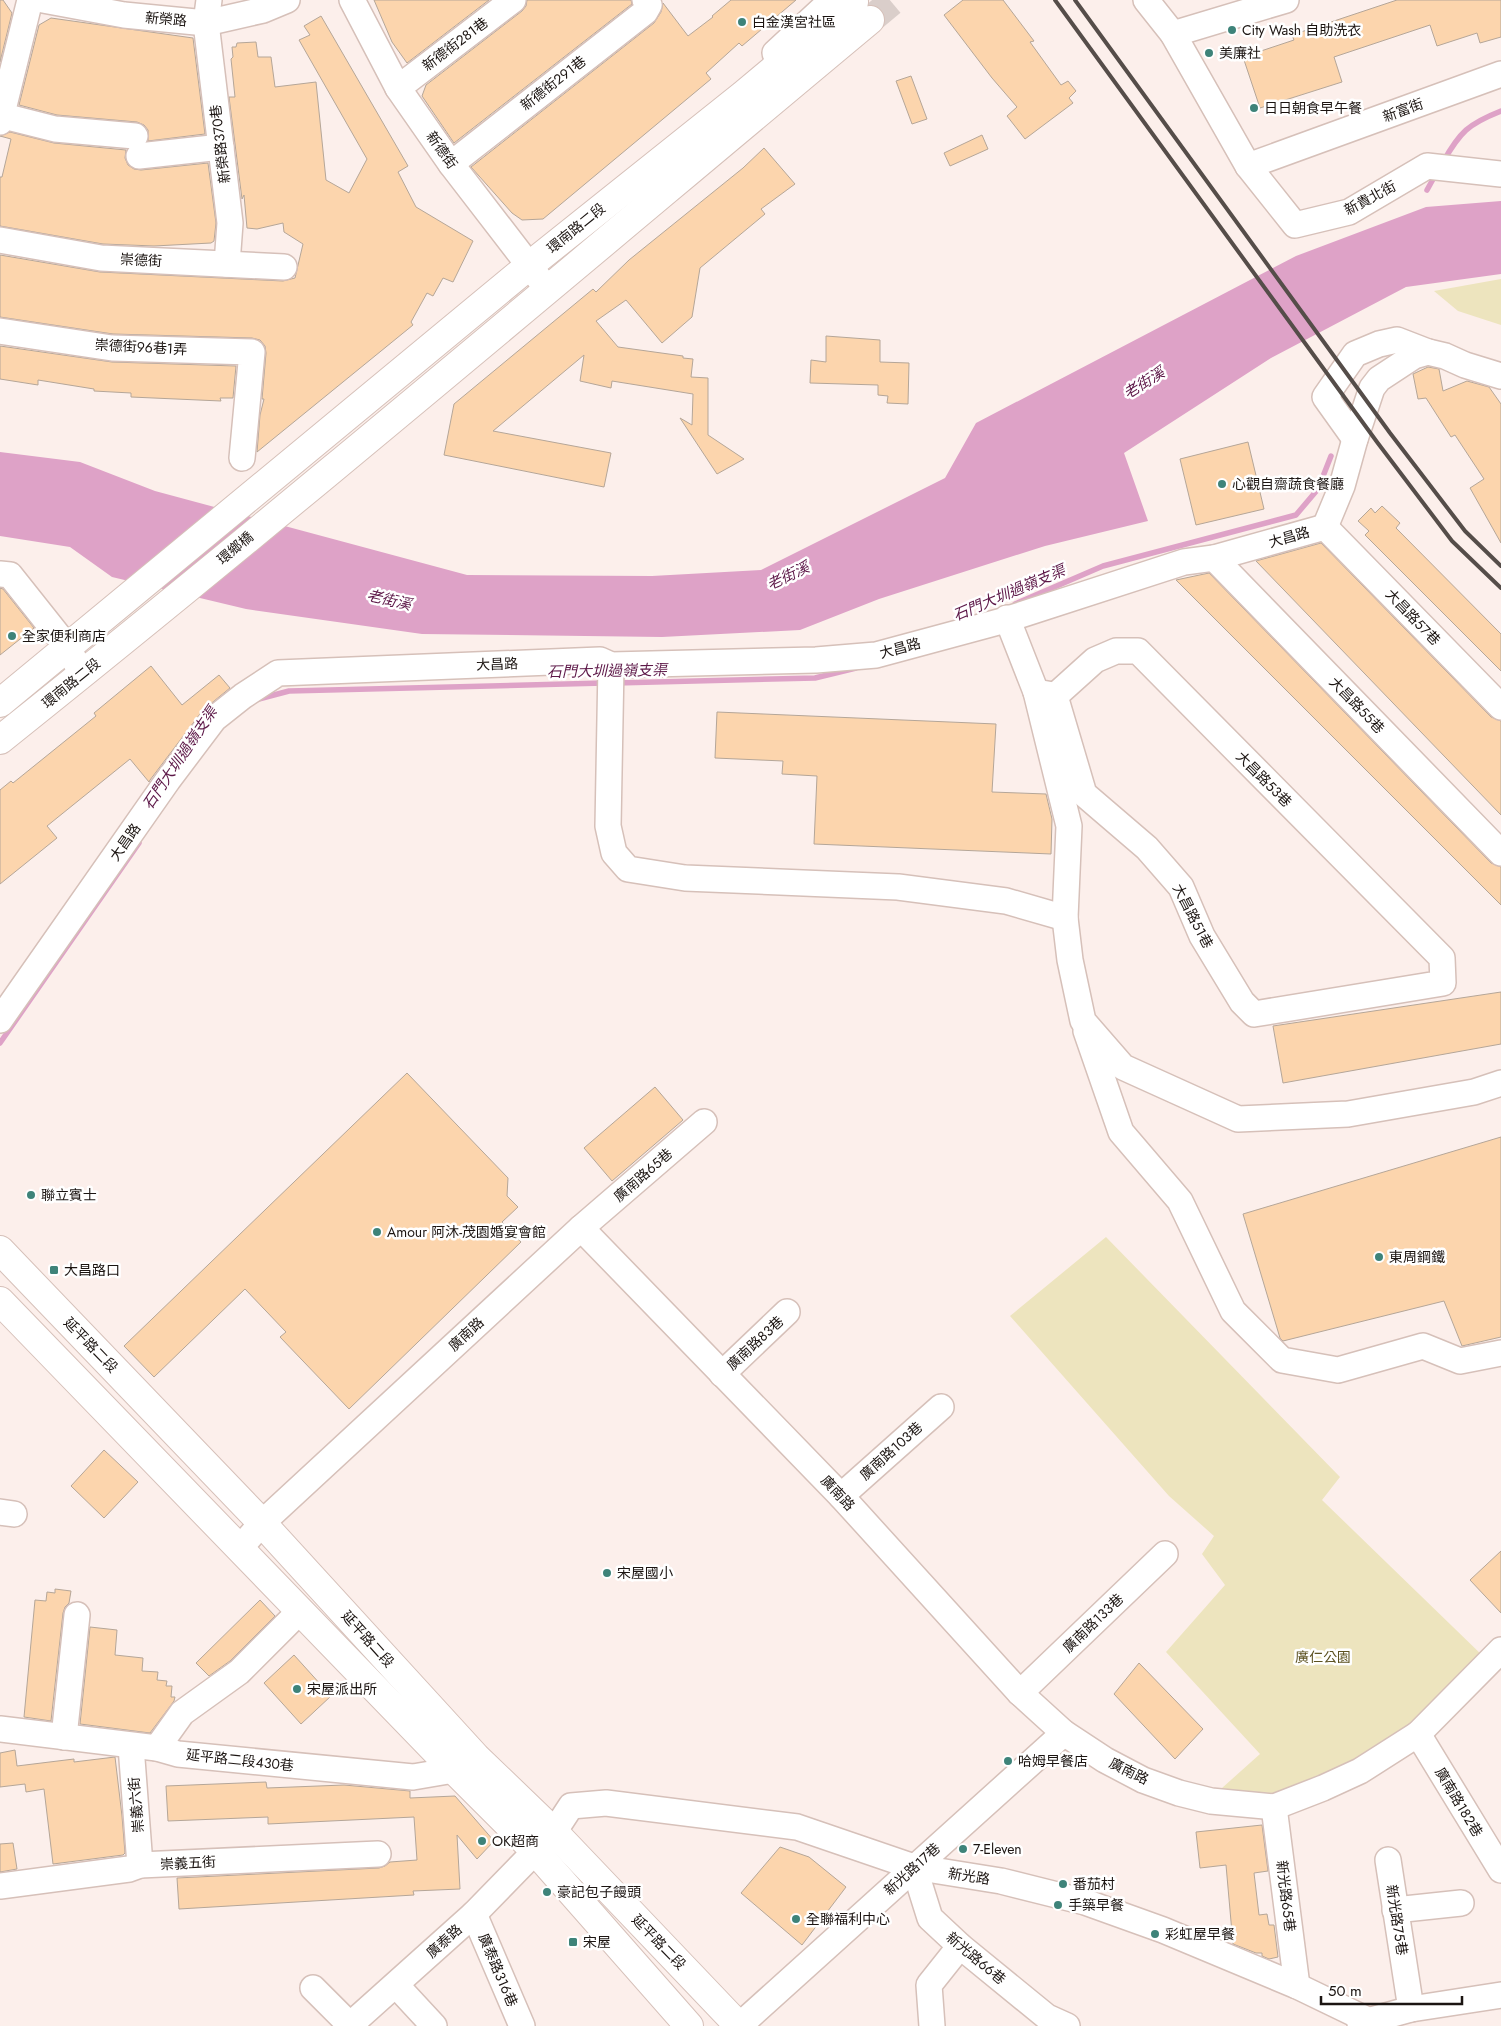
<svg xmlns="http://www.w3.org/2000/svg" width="1501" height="2026" viewBox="0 0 1501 2026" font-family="Jost,'Noto Sans TC',sans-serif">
	<rect width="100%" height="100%" fill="#fcefeb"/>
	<g fill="#ede4be">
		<path d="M1501 279V325L1458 311 1434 291Z"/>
		<path d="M1106 1237 1340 1477 1322 1500 1485 1658 1360 1771 1274 1807 1222 1788 1260 1754 1166 1652 1225 1585 1202 1554 1214 1536 1169 1496 1010 1316Z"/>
	</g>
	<path fill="#dea2c7" d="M1501 201V274L1406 287 1271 358 1124 453 1148 521 1045 546 879 599 800 630 662 637 422 634 246 609 112 577 70 547 0 536V452L80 462 155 491 467 575 652 576 761 570 945 478 976 423 1296 256 1426 207Z"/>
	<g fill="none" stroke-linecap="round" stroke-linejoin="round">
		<g stroke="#dea2c7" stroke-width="5.5">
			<path d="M1443 162C1460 132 1468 124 1501 111"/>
			<path d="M1427 190 1437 172"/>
			<path d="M1015 604 1103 566 1296 515 1318 489 1331 456"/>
			<path d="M616 683 815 678 856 668"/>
			<path d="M255 700 289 691 604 683"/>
			<path d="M0 1043 139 843"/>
		</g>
	</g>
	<g fill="#fcd5ad" stroke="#b5a698">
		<path d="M0 0H3L12 13 0 62Z"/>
		<path d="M374 0H489L407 63 392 42Z"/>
		<path d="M527 0H631L632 4 454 143 422 96 426 85 522 11 526 6Z"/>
		<path d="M731 0H796L742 46 739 43 706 73 711 79 543 219 522 220 512 213 471 167 654 23 661 12 663 3 688 36 713 17 712 16Z"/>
		<path d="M963 0H1003L1034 41 1030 42 1061 85 1068 81 1076 91 1069 98 1073 103 1025 139 1007 116 1017 107 992 78 944 15Z"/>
		<path d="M1397 0H1501V37L1480 43 1477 33 1437 46 1430 25 1334 57 1342 82 1260 108 1243 57 1294 40 1292 35Z"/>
		<path d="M321 16 408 166 398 172 416 207 473 241 453 282 443 278 433 296 427 293 411 322 413 325 257 452 260 415 264 399H262L266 353 265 346 260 340 252 338 113 334 0 317V255L100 272 283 281 295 278 303 244 284 232 283 223 257 229 247 228 244 195 242 199 229 97H235L231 59 233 57 232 47H236L237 43 256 42 258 57H271L275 87 316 82 326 180 349 193 367 159 299 40 310 35 304 26Z"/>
		<path d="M51 18 193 38 205 134 148 141V130L144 125 137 122 57 115 19 105 39 25Z"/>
		<path d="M911 76 927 119 912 124 896 81Z"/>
		<path d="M10 132 54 143 126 150 125 158 128 165 134 169 141 170 208 163 216 223 214 241 211 243 154 246 103 244 0 226V177H2L11 139 0 136Z"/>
		<path d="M982 135 988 149 950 166 944 153Z"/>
		<path d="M764 148 795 184 761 209 765 214 700 268 692 317 662 343 626 300 596 321 618 347 683 356V358L693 359 691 377 708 378V435L744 459 717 474 680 418 692 425 693 394 612 381 611 388 580 381 584 355 493 431 611 453 604 487 444 455 454 404 593 289 596 292 629 260 743 168Z"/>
		<path d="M826 336 880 340V362L909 363 908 404 887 403 888 396 878 395V385L810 383 811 360 826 362Z"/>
		<path d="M0 346 112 362 236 366 233 398H220L221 401 131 397V393L94 391V389L38 380V385L0 379Z"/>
		<path d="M1428 367 1439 369 1443 391 1467 381 1489 387 1501 404V543L1470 488 1484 479 1455 435 1451 437 1426 398 1418 399 1413 374Z"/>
		<path d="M1248 442 1264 509 1196 525 1180 459Z"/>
		<path d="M1382 506 1400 523 1396 528 1501 634V671L1365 535 1369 531 1358 521 1371 508 1375 513Z"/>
		<path d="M1321 543 1491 717 1501 721V815L1256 561Z"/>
		<path d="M1209 573 1491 863 1501 867V905L1176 580Z"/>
		<path d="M0 588 3 589 34 628 0 655Z"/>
		<path d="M151 666 182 705 219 675 230 688 203 710 150 780 149 782 130 759 47 826 57 838 0 884V790L11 781 13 783 96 716 94 713Z"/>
		<path d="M717 712 996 724 992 792 1046 794 1052 819 1051 854 814 844 817 776 782 774 783 761 715 758Z"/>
		<path d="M1501 992V1044L1283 1083 1273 1026Z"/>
		<path d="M407 1073 508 1178 507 1196 518 1207 502 1222 521 1242 349 1409 280 1337 286 1332 245 1289 154 1377 124 1346Z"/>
		<path d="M655 1087 683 1120 612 1181 584 1148Z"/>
		<path d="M1501 1137V1337L1462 1346 1444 1301 1283 1341 1280 1338 1243 1214Z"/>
		<path d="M104 1450 138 1482 104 1518 71 1486Z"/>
		<path d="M1501 1551V1613L1470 1580Z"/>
		<path d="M55 1589 71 1591 69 1603 65 1607 63 1613 51 1721 24 1717 35 1600 46 1601 47 1592 55 1593Z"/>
		<path d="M260 1600 275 1616 230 1661 209 1676 196 1663Z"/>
		<path d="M90 1627 117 1630 115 1655 143 1658 142 1671 158 1672 157 1680 167 1681 166 1686H172L171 1697H175L174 1701 150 1733 80 1724Z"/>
		<path d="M294 1655 331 1696 301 1724 264 1683Z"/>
		<path d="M1139 1663 1203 1729 1175 1759 1114 1694Z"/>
		<path d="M15 1750 17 1766 74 1759V1762L115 1757 122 1816 125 1853 123 1855 53 1864 44 1789 26 1792 25 1784 0 1787V1753Z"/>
		<path d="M266 1782 267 1788 344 1785 410 1791V1798L455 1796 494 1841 477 1859 457 1835 460 1889 413 1891 414 1895 179 1909 177 1878 379 1868 385 1866 390 1862 417 1860 414 1817 268 1824V1817L168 1821 166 1786Z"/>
		<path d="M1262 1825 1268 1871 1254 1873 1259 1915 1267 1914 1269 1925H1274L1278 1957 1269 1959 1262 1956V1953H1256L1233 1944 1226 1865 1200 1868 1196 1832Z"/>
		<path d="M13 1843 17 1869 0 1872V1844Z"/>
		<path d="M780 1847 809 1857 846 1887 802 1945 741 1893Z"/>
	</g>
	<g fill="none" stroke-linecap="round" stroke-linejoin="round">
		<path stroke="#daceca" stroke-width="28" stroke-dasharray="28 14" stroke-linecap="butt" d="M870 20 894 0"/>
		<defs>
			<g id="minor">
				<path d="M43 0 124 15 206 23 263 10 287 0"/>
				<path d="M209 0 206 23 230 223 227 264"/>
				<path d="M352 0 398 88 451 164 548 290"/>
				<path d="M1146 0 1173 34 1248 166 1295 225 1349 212 1427 166 1501 174"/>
				<path d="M1173 34 1286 0"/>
				<path d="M775 53 832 0"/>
				<path d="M398 88 513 0"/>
				<path d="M0 115 55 129 135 136"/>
				<path d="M0 122 30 0"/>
				<path d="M139 156 221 147"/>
				<path d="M451 164 645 12 649 5 645 0"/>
				<path d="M1248 166 1501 74"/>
				<path d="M0 240 101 258 284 267"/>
				<path d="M0 331 112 348 252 352 242 458"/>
				<path d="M1355 439 1325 397 1355 354 1379 344 1397 340 1428 352"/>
				<path d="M1325 527 1342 486 1355 439 1372 388 1379 379 1414 356 1428 352 1445 356 1465 365 1501 376"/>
				<path d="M1325 527 1501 707"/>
				<path d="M1214 558 1501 853"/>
				<path d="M0 574 10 575 68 648 82 674"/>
				<path d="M1007 618 1036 692 1053 695"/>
				<path d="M1116 651H1138L1442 958 1443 983 1254 1014 1242 1002 1202 936 1181 887 1147 848 1084 794 1055 696 1095 660Z"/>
				<path d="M611 665 608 826 614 853 628 869 685 878 898 887 1006 901 1065 918"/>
				<path d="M1036 692 1069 826 1065 918 1070 960 1083 1021 1123 1067 1238 1119 1348 1114 1474 1092 1501 1083"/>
				<path d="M0 1020 168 780 214 719 243 696 278 673 600 660 611 665 816 660 876 655 1002 621 1184 562 1214 558 1325 527"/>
				<path d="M1086 1031 1121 1132 1180 1201 1233 1311 1282 1360 1338 1370 1423 1346 1460 1361 1501 1353"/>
				<path d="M581 1228 841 1496 1020 1693 1064 1733 1105 1760 1143 1780 1179 1793 1211 1801 1274 1807 1323 1788 1360 1771 1418 1734 1501 1650"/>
				<path d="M722 1374 787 1312"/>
				<path d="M841 1496 941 1407"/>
				<path d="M0 1512 14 1514"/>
				<path d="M240 1548 262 1523 581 1228 704 1122"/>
				<path d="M1020 1693 1165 1554"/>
				<path d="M0 1729 157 1748 178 1754 413 1777 454 1770 470 1761"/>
				<path d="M1418 1734 1501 1870"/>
				<path d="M64 1737 77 1615"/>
				<path d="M131 1746 140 1865"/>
				<path d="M157 1748 182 1713 239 1672 300 1611"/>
				<path d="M1274 1807 1297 1986"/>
				<path d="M1388 1860 1411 2009"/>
				<path d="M914 1867 930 1918 960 1946 1047 2017 1067 2026"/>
				<path d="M0 1886 129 1869 140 1865 378 1854"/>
				<path d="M1395 1910 1461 1903"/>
				<path d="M474 1914 522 2026"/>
				<path d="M396 1985 434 2026"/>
				<path d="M313 1988 350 2025"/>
				<path d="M1360 2023 1411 2009 1501 1995"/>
				<path d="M349 2026 474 1914 554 1832 571 1806 606 1803 797 1827 914 1867 1001 1881 1085 1902 1163 1930 1297 1986 1380 2026"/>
				<path d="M739 2026 1064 1733"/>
				<path d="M932 2026 929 1985 960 1946"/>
			</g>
			<g id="major">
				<path d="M0 703 530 265 743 95 854 2"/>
				<path d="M0 740C294 505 581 261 870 20"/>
				<path d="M0 1250 262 1523 476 1757 554 1832 739 2026"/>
				<path d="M0 1301 454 1770 536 1852 689 2026"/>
			</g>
		</defs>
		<use href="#minor" stroke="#d6c0b9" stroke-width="28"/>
		<use href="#major" stroke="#d6c0b9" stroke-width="30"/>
		<use href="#minor" stroke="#fff" stroke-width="25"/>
		<use href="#major" stroke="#fff" stroke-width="28"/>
		<g stroke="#554d49" stroke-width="4">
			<path d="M1055 0 1377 442 1452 541 1501 588"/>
			<path d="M1075 0 1390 433 1465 531 1501 566"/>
		</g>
	</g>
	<g fill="#3e8379" stroke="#fff" stroke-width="2">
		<circle cx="742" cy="22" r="5"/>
		<circle cx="1232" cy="30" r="5"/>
		<circle cx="1209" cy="53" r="5"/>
		<circle cx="1254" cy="108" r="5"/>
		<circle cx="1222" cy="484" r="5"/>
		<circle cx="12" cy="636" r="5"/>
		<circle cx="31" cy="1195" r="5"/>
		<circle cx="377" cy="1232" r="5"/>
		<circle cx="1379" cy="1257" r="5"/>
		<rect x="49" y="1265" width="10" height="10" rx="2.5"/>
		<circle cx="607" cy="1573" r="5"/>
		<circle cx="297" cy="1689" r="5"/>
		<circle cx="1008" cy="1761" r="5"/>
		<circle cx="482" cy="1841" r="5"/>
		<circle cx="963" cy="1849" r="5"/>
		<circle cx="1063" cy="1884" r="5"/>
		<circle cx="547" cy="1892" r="5"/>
		<circle cx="1058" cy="1905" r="5"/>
		<circle cx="796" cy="1919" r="5"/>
		<circle cx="1155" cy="1934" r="5"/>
		<rect x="568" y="1937" width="10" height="10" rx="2.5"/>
	</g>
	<g text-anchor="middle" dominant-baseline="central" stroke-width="5" stroke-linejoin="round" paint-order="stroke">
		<g font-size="14" fill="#1b1411" stroke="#fff">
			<text transform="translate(166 19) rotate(5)">新榮路</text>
			<text transform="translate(455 44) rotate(-37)">新德街281巷</text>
			<text transform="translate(553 83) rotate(-38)">新德街291巷</text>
			<text transform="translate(1403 110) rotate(-20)">新富街</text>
			<text transform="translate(220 144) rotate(-97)">新榮路370巷</text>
			<text transform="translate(442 150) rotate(55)">新德街</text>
			<text transform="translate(1370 198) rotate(-28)">新貴北街</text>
			<text transform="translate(576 228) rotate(-39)">環南路二段</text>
			<text transform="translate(141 260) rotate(3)">崇德街</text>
			<text transform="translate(141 347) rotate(3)">崇德街96巷1弄</text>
			<text transform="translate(1289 537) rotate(-16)">大昌路</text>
			<text transform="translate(235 548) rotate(-40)">環鄉橋</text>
			<text transform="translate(1413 617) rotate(46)">大昌路57巷</text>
			<text transform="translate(900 648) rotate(-15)">大昌路</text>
			<text transform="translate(497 664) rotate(-2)">大昌路</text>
			<text transform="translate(71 683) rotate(-39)">環南路二段</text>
			<text transform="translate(1357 705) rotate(46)">大昌路55巷</text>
			<text transform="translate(1264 779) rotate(45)">大昌路53巷</text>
			<text transform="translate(125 842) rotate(-55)">大昌路</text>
			<text transform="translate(1193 916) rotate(63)">大昌路51巷</text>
			<text transform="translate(643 1175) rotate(-41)">廣南路65巷</text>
			<text transform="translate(466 1334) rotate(-43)">廣南路</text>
			<text transform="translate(755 1343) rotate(-43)">廣南路83巷</text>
			<text transform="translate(91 1345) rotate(46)">延平路二段</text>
			<text transform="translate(891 1451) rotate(-42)">廣南路103巷</text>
			<text transform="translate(838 1493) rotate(47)">廣南路</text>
			<text transform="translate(1093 1623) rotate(-44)">廣南路133巷</text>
			<text transform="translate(368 1639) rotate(48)">延平路二段</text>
			<text transform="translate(240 1760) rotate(6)">延平路二段430巷</text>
			<text transform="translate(1129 1771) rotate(26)">廣南路</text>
			<text transform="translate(1459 1802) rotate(59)">廣南路182巷</text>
			<text transform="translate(136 1805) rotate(-95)">崇義六街</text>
			<text transform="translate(188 1863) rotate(-3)">崇義五街</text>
			<text transform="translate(912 1869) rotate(-42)">新光路17巷</text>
			<text transform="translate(969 1876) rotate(9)">新光路</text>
			<text transform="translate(1286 1896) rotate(83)">新光路65巷</text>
			<text transform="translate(1397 1920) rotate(81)">新光路75巷</text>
			<text transform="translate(444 1941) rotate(-42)">廣泰路</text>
			<text transform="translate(659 1942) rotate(46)">延平路二段</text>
			<text transform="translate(976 1958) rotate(40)">新光路66巷</text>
			<text transform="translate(498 1970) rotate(67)">廣泰路316巷</text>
		</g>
		<g font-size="14" fill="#1b1411" stroke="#fff" text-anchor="start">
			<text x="752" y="22">白金漢宮社區</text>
			<text x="1242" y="30">City Wash 自助洗衣</text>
			<text x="1219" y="53">美廉社</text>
			<text x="1264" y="108">日日朝食早午餐</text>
			<text x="1232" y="484">心觀自齋蔬食餐廳</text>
			<text x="22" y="636">全家便利商店</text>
			<text x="41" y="1195">聯立賓士</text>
			<text x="387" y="1232">Amour 阿沐-茂園婚宴會館</text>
			<text x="1389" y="1257">東周鋼鐵</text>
			<text x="64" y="1270">大昌路口</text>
			<text x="617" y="1573">宋屋國小</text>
			<text x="307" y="1689">宋屋派出所</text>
			<text x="1018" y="1761">哈姆早餐店</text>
			<text x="492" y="1841">OK超商</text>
			<text x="973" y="1849">7-Eleven</text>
			<text x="1073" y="1884">番茄村</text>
			<text x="557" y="1892">豪記包子饅頭</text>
			<text x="1068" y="1905">手築早餐</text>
			<text x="806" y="1919">全聯福利中心</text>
			<text x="1165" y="1934">彩虹屋早餐</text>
			<text x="583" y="1942">宋屋</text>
		</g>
		<g font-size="14" fill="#5d5221" stroke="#fff">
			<text x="1323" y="1657">廣仁公園</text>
		</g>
		<g font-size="15" font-style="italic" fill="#5d1848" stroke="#fff">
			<text transform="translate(1144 383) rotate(-32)">老街溪</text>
			<text transform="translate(788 576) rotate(-26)">老街溪</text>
			<text transform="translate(1009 593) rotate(-23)">石門大圳過嶺支渠</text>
			<text transform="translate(389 600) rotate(13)">老街溪</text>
			<text transform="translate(607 671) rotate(-1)">石門大圳過嶺支渠</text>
			<text transform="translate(180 758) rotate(-56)">石門大圳過嶺支渠</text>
		</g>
	</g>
	<path d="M1321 1996v8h141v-8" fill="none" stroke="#1b1411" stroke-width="2.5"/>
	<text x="1328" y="1996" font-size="15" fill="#1b1411" stroke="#ffffff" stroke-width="4" paint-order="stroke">50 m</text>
</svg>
